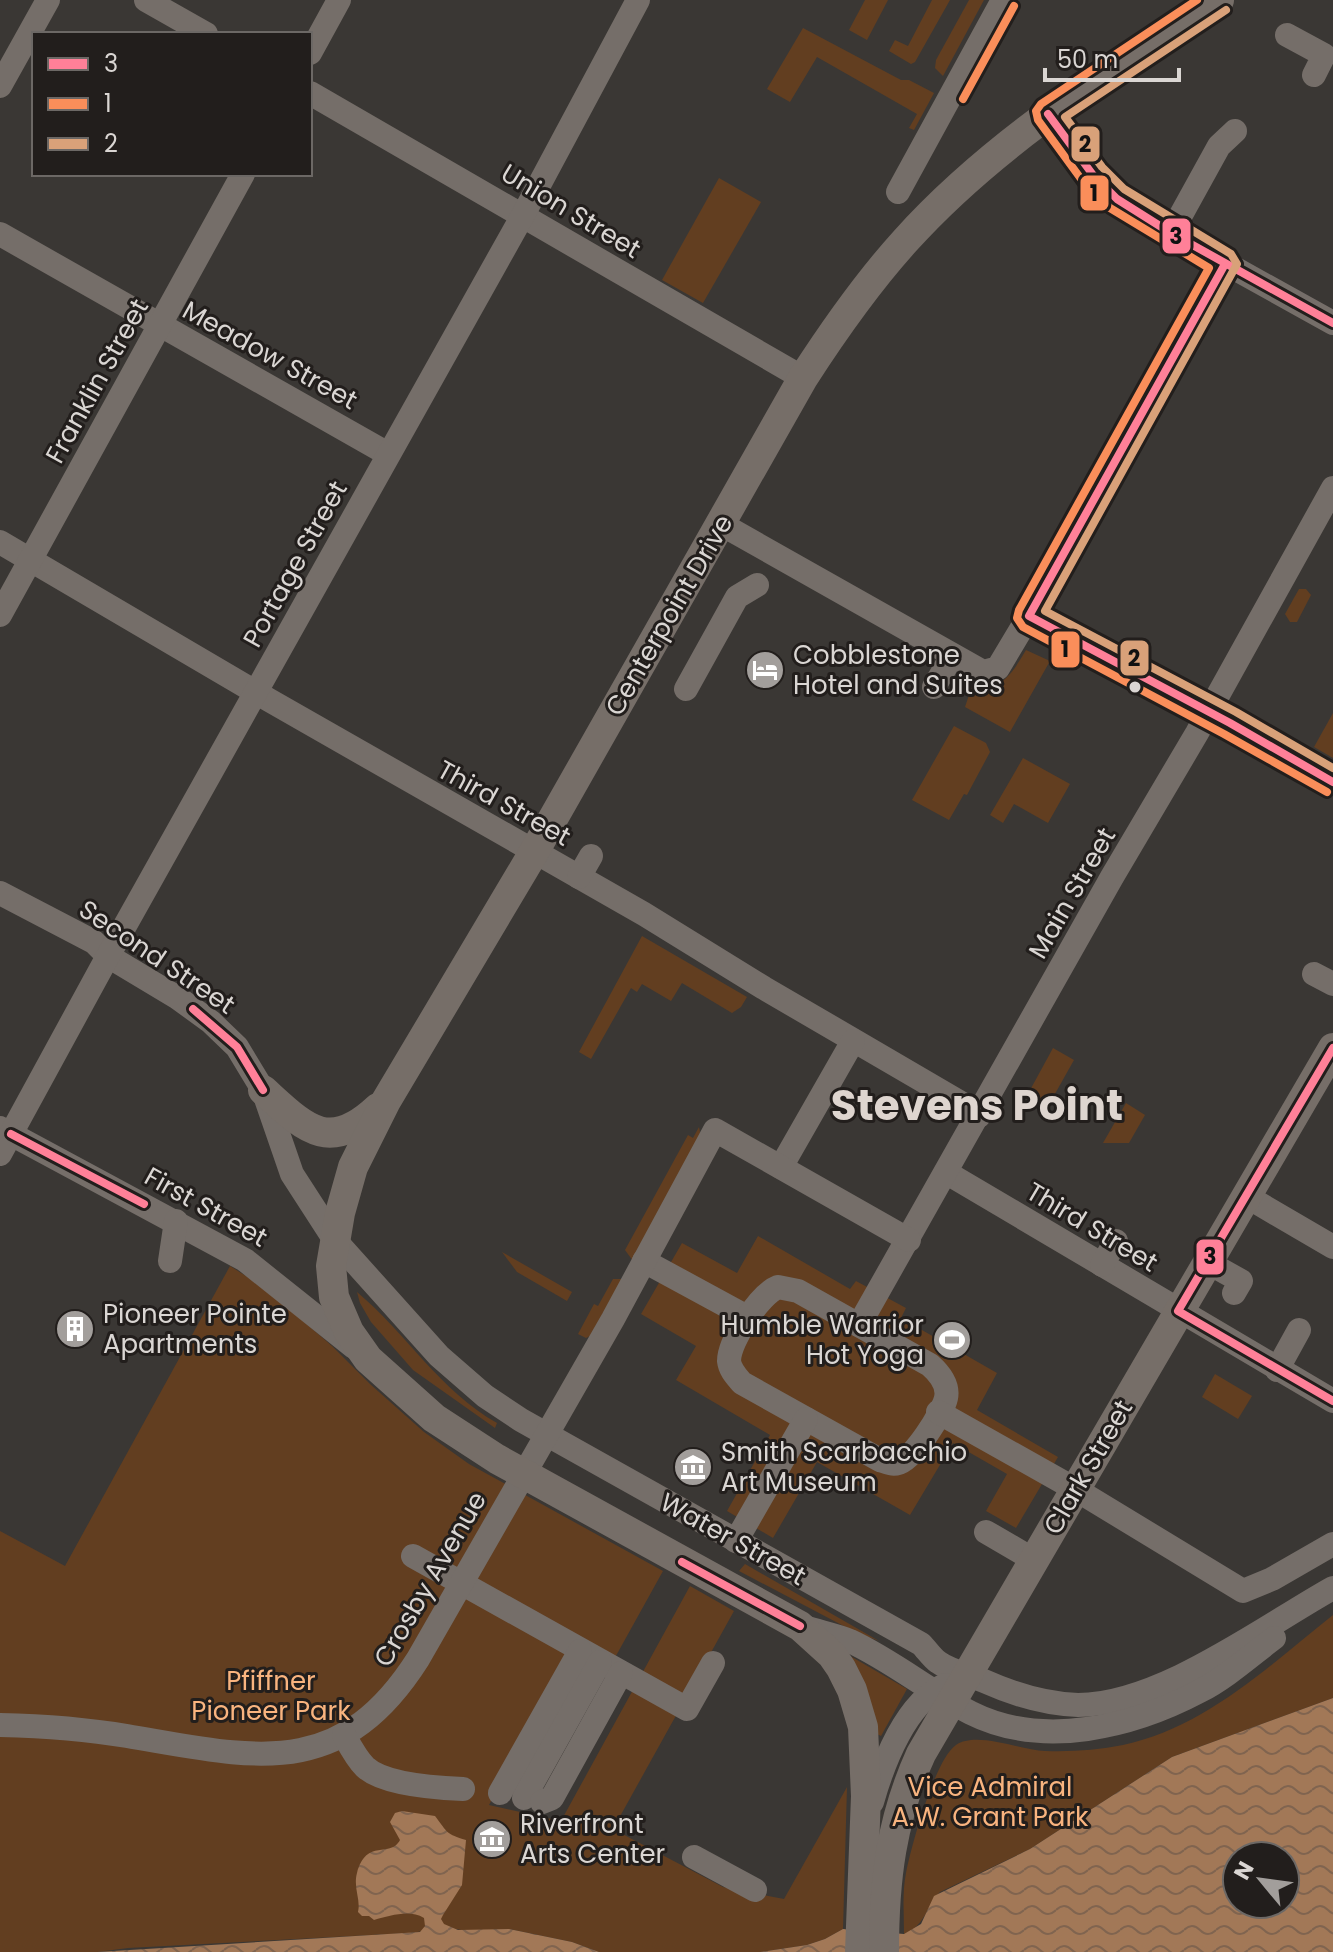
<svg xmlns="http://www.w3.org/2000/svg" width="1333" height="1952" viewBox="0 0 1333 1952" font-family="Poppins,sans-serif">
	<defs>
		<pattern id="water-waves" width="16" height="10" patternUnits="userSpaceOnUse" patternTransform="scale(2)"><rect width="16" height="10" fill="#a27857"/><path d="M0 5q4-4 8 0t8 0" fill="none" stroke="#80644f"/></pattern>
	</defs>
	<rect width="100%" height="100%" fill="#3a3734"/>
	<g fill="#623e20">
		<path d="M865 0H888L867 40 849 30Z"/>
		<path d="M932 0H950L915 62 911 64 889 51 895 40 908 46Z"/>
		<path d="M969 0H984L943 76 935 68 936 60Z"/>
		<path d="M803 28 901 80H909L934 93 914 130 909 128 917 114 817 57 790 102 767 89Z"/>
		<path d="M719 178 761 202 703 303 662 280Z"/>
		<path d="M1299 589H1306L1311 595 1297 622H1290L1285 614Z"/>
		<path d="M1026 650 1050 661 1010 732 965 707 972 686C1001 693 1013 672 1026 650Z"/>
		<path d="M1333 713V758L1314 747Z"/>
		<path d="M954 726 986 743 990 752 967 795 964 794 949 820 912 800Z"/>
		<path d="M1023 758 1070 784 1048 823 1014 804 1003 823 990 815Z"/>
		<path d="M642 936 747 997 741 1007 732 1013 682 983 671 1001 642 984 637 992 631 988 591 1059 579 1052Z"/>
		<path d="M1053 1048 1074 1060 1047 1108 1029 1098V1092Z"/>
		<path d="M1126 1103 1145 1115 1129 1143H1103Z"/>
		<path d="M699 1127 701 1137 633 1261 625 1250 688 1135 693 1138Z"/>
		<path d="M758 1236 850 1289 856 1281 906 1308 901 1318 997 1373 977 1410 1058 1457 1016 1528 986 1511 1007 1474 953 1443 910 1515 817 1462 773 1538 727 1511 770 1435 676 1380 696 1346 641 1314 682 1243 737 1273Z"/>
		<path d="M502 1252 572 1292 567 1301 517 1272Z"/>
		<path d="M230 1266 265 1288 332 1346 370 1384 424 1432 469 1464 663 1571 612 1663 505 1775 489 1805 561 1821 690 1586 734 1611 613 1829 723 1887 784 1899 847 1787 843 1929 825 1939 807 1945 760 1952H599L572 1942 509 1929 467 1931 450 1928 409 1933 128 1948 97 1952H0V1531L65 1566Z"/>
		<path d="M613 1279H623L590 1336 586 1338 578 1334 594 1304 598 1306Z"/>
		<path d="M357 1292C406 1333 440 1391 497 1423L495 1428 413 1370 371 1322 360 1303Z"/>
		<path d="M1215 1374 1252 1396 1238 1419 1202 1397Z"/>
		<path d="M745 1564 879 1641 855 1632 739 1571Z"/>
		<path d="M1333 1615V1698L1172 1757 1030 1849 940 1892C926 1907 925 1926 904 1934 904 1914 902 1893 906 1873 911 1847 935 1759 956 1745 977 1731 1020 1750 1045 1751 1071 1752 1098 1750 1123 1745 1205 1728 1270 1665 1333 1615Z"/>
		<path d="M845 1653 907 1689 881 1736 877 1734Z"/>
	</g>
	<g fill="url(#water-waves)" fill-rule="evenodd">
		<path d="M1333 1698V1952H760L807 1945 825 1939 843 1929 904 1934 921 1924 934 1896 1030 1849 1172 1757ZM1237 1856H1285V1904H1237Z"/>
		<path d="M402 1811 435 1816C448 1833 446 1834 466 1840L462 1885 443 1915 441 1919 444 1924 458 1930 509 1929 572 1942 599 1952H97L420 1932 425 1926 424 1918C409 1909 390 1916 374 1920L369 1916H362L358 1912C361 1899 353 1888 357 1873 367 1837 390 1859 400 1840L390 1822 395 1813Z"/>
	</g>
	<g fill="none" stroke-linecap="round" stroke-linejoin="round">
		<g stroke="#756e69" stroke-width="24">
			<path d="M146 0 206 34"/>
			<path d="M1287 35 1324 55 1314 75"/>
			<path d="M310 53 339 0"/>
			<path d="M0 86 48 0"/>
			<path d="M310 93 803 378"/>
			<path d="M1048 114 1093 175 1117 199 1171 233 1333 323"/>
			<path d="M898 192 1003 0"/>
			<path d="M1171 233 1219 146 1235 131"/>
			<path d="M0 234 388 454"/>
			<path d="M1225 264 1029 616 1230 723 1333 782"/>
			<path d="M721 524 983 672 998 668 1029 616"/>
			<path d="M0 542 269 700 644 914 764 988 968 1107 979 1116"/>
			<path d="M0 615 243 174"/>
			<path d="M934 687 952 656"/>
			<path d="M686 689 737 597 757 585"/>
			<path d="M579 877 591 856"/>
			<path d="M0 893 94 942 108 956 178 998 211 1022 237 1047 263 1090 292 1174 334 1239 439 1356 485 1396 521 1420 921 1644C927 1650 932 1658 938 1662 950 1671 970 1675 984 1681 1013 1694 1046 1704 1078 1705 1160 1705 1263 1627 1333 1588"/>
			<path d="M1314 974 1333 984"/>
			<path d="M0 1128 245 1260 354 1347"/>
			<path d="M0 1154 108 956 523 215 638 0"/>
			<path d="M781 1167 853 1041"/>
			<path d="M947 1173 1333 1401"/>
			<path d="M1246 1196 1333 1247"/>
			<path d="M170 1261 176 1221"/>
			<path d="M644 1261 749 1318"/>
			<path d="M1207 1262 1241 1281 1234 1293"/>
			<path d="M1102 1265 1116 1241"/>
			<path d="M778 1287 798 1291 930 1365C939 1373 949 1384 946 1398 943 1412 913 1460 898 1463 892 1465 886 1462 880 1460L742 1383C736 1376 730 1370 729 1361 729 1341 760 1294 778 1287Z"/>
			<path d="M859 1325 1112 877 1197 733 1333 488"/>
			<path d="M1277 1370 1299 1330"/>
			<path d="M938 1412 1075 1489 1243 1591 1272 1579 1333 1544"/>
			<path d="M986 1532 1034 1560"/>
			<path d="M736 1541 806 1419"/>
			<path d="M413 1556 687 1709 713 1663"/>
			<path d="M804 1627C819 1632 836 1635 850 1641 893 1661 930 1692 971 1713 1043 1749 1132 1727 1200 1691 1227 1677 1250 1656 1274 1638"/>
			<path d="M0 1725C43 1726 85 1729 127 1736 253 1757 339 1783 418 1659L613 1319 715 1130 909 1240"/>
			<path d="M344 1735C350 1746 356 1758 365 1767 384 1785 438 1788 463 1789"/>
			<path d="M500 1793 580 1651"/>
			<path d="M524 1798 600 1662"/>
			<path d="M542 1802 552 1798 621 1673"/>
			<path d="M872 1802C883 1763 906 1702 945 1685"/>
			<path d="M694 1857 755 1890"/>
		</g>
		<g stroke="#766e68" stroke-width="30">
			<path d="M263 1090C304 1127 328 1155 378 1108"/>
			<path d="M860 1952 866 1796 863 1727 852 1690 841 1668 832 1655 800 1626 497 1459 434 1418 368 1359 349 1332 334 1297 331 1266 340 1213 353 1167 386 1101 534 852 803 378C834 330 866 284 905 241 994 142 1108 72 1219 0"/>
			<path d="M884 1952C884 1880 891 1820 921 1754L1333 1048"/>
		</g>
		<defs>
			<g id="bus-1">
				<path d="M1048 114 1093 175 1117 199 1171 233 1333 323"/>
				<path d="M1225 264 1029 616 1230 723 1333 782"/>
				<path d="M193 1009 237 1047 263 1090"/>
				<path d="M1333 1048 1178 1311 1333 1401"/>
				<path d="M11 1134 144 1204"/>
				<path d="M682 1562 800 1626"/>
			</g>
			<g id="bus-2">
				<path d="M1197 0 1041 104 1036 111 1038 120 1084 183 1110 208 1209 268 1019 610 1017 618 1023 627 1224 734 1327 792"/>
				<path d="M963 99 1014 6"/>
			</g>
			<path id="bus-3" d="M1226 10 1065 117 1102 167 1124 189 1231 254 1237 264 1045 611 1236 712 1333 768"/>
		</defs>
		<use href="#bus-1" stroke="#221e1c" stroke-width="14"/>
		<use href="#bus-2" stroke="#221e1c" stroke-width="14"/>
		<use href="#bus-3" stroke="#221e1c" stroke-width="14"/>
		<use href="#bus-1" stroke="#ff8098" stroke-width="8"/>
		<use href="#bus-2" stroke="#fa8e5a" stroke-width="8"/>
		<use href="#bus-3" stroke="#d9a179" stroke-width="8"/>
	</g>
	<defs>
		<symbol id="hotel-disc" viewBox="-11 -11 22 22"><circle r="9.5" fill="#a29e9b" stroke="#221e1c"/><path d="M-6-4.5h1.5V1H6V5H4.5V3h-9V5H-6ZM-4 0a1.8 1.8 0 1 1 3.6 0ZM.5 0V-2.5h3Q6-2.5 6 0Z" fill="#fff"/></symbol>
		<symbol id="building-disc" viewBox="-11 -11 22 22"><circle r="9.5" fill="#a29e9b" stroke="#221e1c"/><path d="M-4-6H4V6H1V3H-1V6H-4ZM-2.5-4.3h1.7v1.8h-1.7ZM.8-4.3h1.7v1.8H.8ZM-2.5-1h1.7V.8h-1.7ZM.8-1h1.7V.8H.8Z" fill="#fff"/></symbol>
		<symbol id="stadium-disc" viewBox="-11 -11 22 22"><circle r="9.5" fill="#a29e9b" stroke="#221e1c"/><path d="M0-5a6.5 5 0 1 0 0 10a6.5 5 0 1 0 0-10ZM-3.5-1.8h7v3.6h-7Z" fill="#fff"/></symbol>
		<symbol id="museum-disc" viewBox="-11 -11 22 22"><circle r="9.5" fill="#a29e9b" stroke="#221e1c"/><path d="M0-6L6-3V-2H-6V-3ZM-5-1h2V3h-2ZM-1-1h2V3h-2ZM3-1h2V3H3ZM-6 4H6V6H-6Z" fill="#fff"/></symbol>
	</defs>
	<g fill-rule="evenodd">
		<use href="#hotel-disc" x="743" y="648" width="44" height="44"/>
		<use href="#building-disc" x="53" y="1307" width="44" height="44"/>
		<use href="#stadium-disc" x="930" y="1318" width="44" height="44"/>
		<use href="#museum-disc" x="671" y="1445" width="44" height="44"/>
		<use href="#museum-disc" x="470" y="1817" width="44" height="44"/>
	</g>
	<circle fill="#dad6d3" stroke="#221e1c" stroke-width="3" cx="1135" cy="687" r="7"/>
	<g text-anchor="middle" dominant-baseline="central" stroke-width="6" stroke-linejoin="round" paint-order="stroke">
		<g font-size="26" fill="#dad6d3" stroke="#221e1c">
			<text transform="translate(571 211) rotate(31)">Union Street</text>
			<text transform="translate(270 355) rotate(29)">Meadow Street</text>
			<text transform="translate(97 381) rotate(-61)">Franklin Street</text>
			<text transform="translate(295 564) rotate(-61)">Portage Street</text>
			<text transform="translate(669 615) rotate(-60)">Centerpoint Drive</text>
			<text transform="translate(504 803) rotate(29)">Third Street</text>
			<text transform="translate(1072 893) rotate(-60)">Main Street</text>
			<text transform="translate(157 957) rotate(34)">Second Street</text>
			<text transform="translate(206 1207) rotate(29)">First Street</text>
			<text transform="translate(1092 1227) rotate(31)">Third Street</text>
			<text transform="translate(1088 1467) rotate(-60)">Clark Street</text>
			<text transform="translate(733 1539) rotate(29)">Water Street</text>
			<text transform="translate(430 1579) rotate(-60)">Crosby Avenue</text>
		</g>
		<g font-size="26" fill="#dad6d3" stroke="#221e1c" text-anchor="start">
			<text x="793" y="655">Cobblestone<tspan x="793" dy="30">Hotel and Suites</tspan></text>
			<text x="103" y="1314">Pioneer Pointe<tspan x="103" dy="30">Apartments</tspan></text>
			<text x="924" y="1325" text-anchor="end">Humble Warrior<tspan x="924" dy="30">Hot Yoga</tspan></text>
			<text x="721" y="1452">Smith Scarbacchio<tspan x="721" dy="30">Art Museum</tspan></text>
			<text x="520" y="1824">Riverfront<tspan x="520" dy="30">Arts Center</tspan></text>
		</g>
		<g font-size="26" fill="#f9b47f" stroke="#221e1c">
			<text x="271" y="1681">Pfiffner<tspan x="271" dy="30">Pioneer Park</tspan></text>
			<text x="990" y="1787">Vice Admiral<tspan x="990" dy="30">A.W. Grant Park</tspan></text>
		</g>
		<g font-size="42" font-weight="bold" fill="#ded5cf" stroke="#221e1c">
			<text x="977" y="1105">Stevens Point</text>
		</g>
	</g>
	<g stroke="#221e1c" stroke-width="3">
		<rect x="1070" y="125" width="31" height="38" rx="8" fill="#d9a179"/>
		<rect x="1079" y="174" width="31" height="38" rx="8" fill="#fa8e5a"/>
		<rect x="1161" y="217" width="31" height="38" rx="8" fill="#ff8098"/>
		<rect x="1050" y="630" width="31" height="39" rx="8" fill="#fa8e5a"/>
		<rect x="1119" y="639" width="31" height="38" rx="8" fill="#d9a179"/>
		<rect x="1195" y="1238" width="30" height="38" rx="8" fill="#ff8098"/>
	</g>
	<g font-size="22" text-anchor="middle" font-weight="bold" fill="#111">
		<text x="1085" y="152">2</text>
		<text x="1094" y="201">1</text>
		<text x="1176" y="244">3</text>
		<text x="1065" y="657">1</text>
		<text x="1134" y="666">2</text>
		<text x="1210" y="1264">3</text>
	</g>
	<rect x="32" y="32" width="280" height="144" fill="#221e1c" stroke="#6c6865" stroke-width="2"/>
	<rect x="48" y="58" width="40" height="12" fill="#ff8098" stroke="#6c6865" stroke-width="2"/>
	<text x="104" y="72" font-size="24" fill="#dad6d3">3</text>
	<rect x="48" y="98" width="40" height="12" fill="#fa8e5a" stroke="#6c6865" stroke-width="2"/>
	<text x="104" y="112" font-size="24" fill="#dad6d3">1</text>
	<rect x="48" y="138" width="40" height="12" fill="#d9a179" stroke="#6c6865" stroke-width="2"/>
	<text x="104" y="152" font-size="24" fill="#dad6d3">2</text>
	<g transform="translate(1261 1880) rotate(299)"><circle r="38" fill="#221e1c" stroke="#6c6865" stroke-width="2"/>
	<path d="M0-6L14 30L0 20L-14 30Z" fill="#a29e9b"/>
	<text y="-12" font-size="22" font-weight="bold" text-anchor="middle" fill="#dad6d3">N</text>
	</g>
	<path d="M1045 68v12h134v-12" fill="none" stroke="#dad6d3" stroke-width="4"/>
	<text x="1057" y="68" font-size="24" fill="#dad6d3" stroke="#221e1c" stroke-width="6" paint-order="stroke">50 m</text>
</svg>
